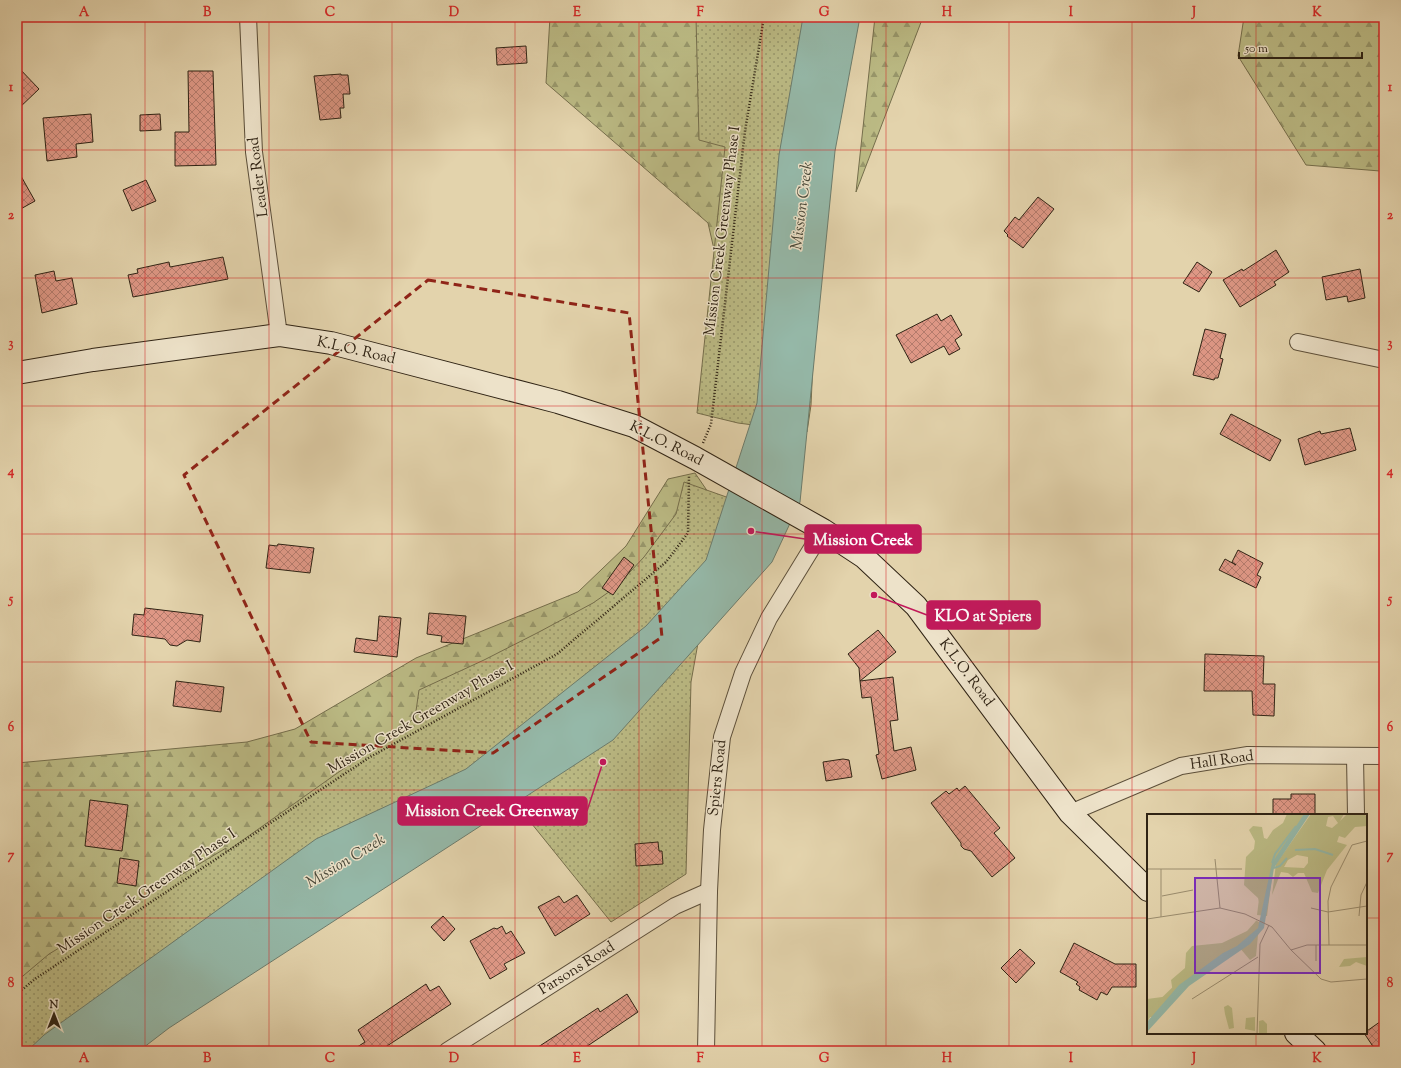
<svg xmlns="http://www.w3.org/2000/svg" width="1401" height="1068" viewBox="0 0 1401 1068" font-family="'Sorts Mill Goudy',serif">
	<defs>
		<pattern id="forest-firs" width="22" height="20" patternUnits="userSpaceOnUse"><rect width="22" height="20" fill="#bbba84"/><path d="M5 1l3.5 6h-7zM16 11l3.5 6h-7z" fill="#98976b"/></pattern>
		<pattern id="park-dots" width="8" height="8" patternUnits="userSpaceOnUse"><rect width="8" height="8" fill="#bbba84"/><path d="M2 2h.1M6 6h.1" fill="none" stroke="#98976b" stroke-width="1.8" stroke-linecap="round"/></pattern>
		<pattern id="building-cross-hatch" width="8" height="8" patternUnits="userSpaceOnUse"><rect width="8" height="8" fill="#de9785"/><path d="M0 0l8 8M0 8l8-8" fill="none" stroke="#b47b6c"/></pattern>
	</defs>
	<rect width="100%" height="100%" fill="#e3d3ac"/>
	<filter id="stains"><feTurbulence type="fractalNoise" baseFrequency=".005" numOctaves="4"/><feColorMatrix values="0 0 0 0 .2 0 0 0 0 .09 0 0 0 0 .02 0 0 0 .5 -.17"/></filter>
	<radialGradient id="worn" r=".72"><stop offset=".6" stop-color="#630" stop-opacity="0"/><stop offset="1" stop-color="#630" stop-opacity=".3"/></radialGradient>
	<g fill="url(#forest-firs)" stroke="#756e4c">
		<path d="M550 17H822L718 267 708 223 546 83Z"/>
		<path d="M875 17H923L856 192Z"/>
		<path d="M1244 17H1384V160L1380 171 1306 165 1238 56Z"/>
		<path d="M695 473 708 492 710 537 17 1035V763L247 742 295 729 416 658 578 592 626 546 668 479Z"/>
	</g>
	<g fill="url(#park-dots)" stroke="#756e4c">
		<path d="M696 17H843L817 273 811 405 807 432 738 423 697 413 725 147 699 140Z"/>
		<path d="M684 482 763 510 698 643 691 682 686 874 611 922 494 777 113 1051H17V981L49 954 226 848V852L415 718 419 690 484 660 539 632 593 603 616 587 644 557 676 514Z"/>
	</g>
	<path fill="#95b8a8" stroke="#6c7c6d" d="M803 17H860L835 151 800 502 772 562 613 740 169 1028 139 1051H27L44 1035 316 839 466 769 646 626 706 560 757 403 779 155Z"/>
	<g fill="url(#building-cross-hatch)" stroke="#2f2314">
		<path d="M526 46 527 63 497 65 496 48Z"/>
		<path d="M17 66 39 89 17 110Z"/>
		<path d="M188 71H213L216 165 175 166V132H189Z"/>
		<path d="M341 74V75H348L350 94H343L344 108H340L341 118 320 120 314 76Z"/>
		<path d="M91 114 93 142 76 144 77 157 47 161 43 118Z"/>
		<path d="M160 114 161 130 140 131V115Z"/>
		<path d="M17 169 35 201 17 211Z"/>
		<path d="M146 180 156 201 132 211 123 190Z"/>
		<path d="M1038 197 1054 209 1023 248 1007 236 1008 235 1004 231 1015 217 1019 220Z"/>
		<path d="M1276 250 1289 272 1274 282 1276 285 1240 307 1223 280 1242 269 1243 271Z"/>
		<path d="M223 257 228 279 133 297 128 275 138 273 137 269 169 262 170 267Z"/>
		<path d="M1197 262 1212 272 1199 292 1183 283Z"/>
		<path d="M1360 269 1365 298 1348 302 1347 296 1326 300 1322 277Z"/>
		<path d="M54 271 56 281 72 278 77 304 42 313 35 275Z"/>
		<path d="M937 314 941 321 951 315 962 335 955 340 960 349 949 355 944 346 911 363 896 335Z"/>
		<path d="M1205 329 1226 334 1220 358 1223 359 1218 378H1215L1214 380 1193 375Z"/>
		<path d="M1231 414 1281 440 1270 461 1220 434Z"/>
		<path d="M1350 428 1356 450 1305 465 1298 439 1320 431 1321 434Z"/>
		<path d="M278 544 314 548 310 573 266 568 269 545 277 546Z"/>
		<path d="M1238 550 1263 563 1257 575 1261 577 1256 588 1219 570 1225 559 1236 565 1232 562Z"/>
		<path d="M624 557 634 565 613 595 602 588Z"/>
		<path d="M145 608 203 615 200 642 187 640 177 646 170 645 165 639 132 635 134 614 144 615Z"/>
		<path d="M429 613 466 616 463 644 441 642 442 636 427 634Z"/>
		<path d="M379 616 401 618 397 657 354 652 356 638 377 641Z"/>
		<path d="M878 630 896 652 860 681 859 668 848 654Z"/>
		<path d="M1205 654 1264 656 1263 684H1275L1274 716 1253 715 1252 691H1204Z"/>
		<path d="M893 677 898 720 890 721 894 751 911 747 916 770 882 779 876 755 879 754 871 697 862 698 860 681Z"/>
		<path d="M176 681 224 687 221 712 173 706Z"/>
		<path d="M843 759 849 760 852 777 826 781 823 762Z"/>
		<path d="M965 786 1000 828 994 833 1015 858 992 877 971 851 964 849 961 846V843L931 803 946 791 949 794 957 788 959 791Z"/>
		<path d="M1291 794H1315V814L1273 815V799H1291Z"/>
		<path d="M90 800 128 805 122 851 85 846Z"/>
		<path d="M658 842 659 851H662L663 864 636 866 635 844Z"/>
		<path d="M120 858 139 861 136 886 117 883Z"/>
		<path d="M577 895 590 914 555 936 538 907 559 896 564 903Z"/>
		<path d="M443 916 455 929 444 941 431 927Z"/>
		<path d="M502 926 506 934 511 931 525 953 504 964 507 969 490 979 470 941 494 928 497 929Z"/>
		<path d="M1074 943 1115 964H1136V987H1112L1107 995 1101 992 1097 1000 1079 990 1080 987 1076 984 1078 982 1060 972Z"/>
		<path d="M1020 949 1035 963 1016 983 1001 968Z"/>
		<path d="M426 984 430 991 439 986 451 1004 387 1046 389 1051H351L365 1042 358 1030Z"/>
		<path d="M627 994 638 1012 580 1051H532L598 1008 600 1012Z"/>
		<path d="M1384 1019V1051H1376L1364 1033Z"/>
	</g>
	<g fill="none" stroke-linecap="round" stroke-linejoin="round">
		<defs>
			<g id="minor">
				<path d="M248 17 254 152 279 335"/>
				<path d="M1298 342 1384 360"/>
				<path d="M1355 756 1356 815"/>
				<path d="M1070 813 1181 766 1248 755 1384 756"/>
				<path d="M447 1051 675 906 709 891"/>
				<path d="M706 1051 709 891 712 830 722 737 743 673 769 618 823 530"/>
			</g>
			<g id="secondary">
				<path d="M17 373 93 360 279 335 331 343 558 402 634 426 695 458 823 530 864 557 916 606 1070 813 1148 890"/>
				<path d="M1296 1033 1315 1051"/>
			</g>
		</defs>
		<use href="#minor" stroke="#5c4f3a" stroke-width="18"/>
		<use href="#secondary" stroke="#2f2314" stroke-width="24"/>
		<g stroke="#2f2314" stroke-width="2.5" stroke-dasharray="1 2" stroke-linecap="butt">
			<path d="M703 443 711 424 745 131 764 17"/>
			<path d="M17 994 35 979 370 757 557 654 666 562 688 533 689 476"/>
		</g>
		<use href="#minor" stroke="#ede2c9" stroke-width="16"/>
		<use href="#secondary" stroke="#ede2c9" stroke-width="22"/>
	</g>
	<path fill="none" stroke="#8f2418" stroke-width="3" stroke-dasharray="8 5" stroke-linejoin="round" d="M428 280 629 313 662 637 493 753 311 742 184 475Z"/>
	<path fill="none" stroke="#d62828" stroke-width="1" stroke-opacity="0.55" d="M145 17V1051M269 17V1051M392 17V1051M515 17V1051M639 17V1051M762 17V1051M886 17V1051M1009 17V1051M1132 17V1051M1256 17V815M17 150H1384M17 278H1384M17 406H1384M17 534H1384M17 662H1384M17 790H1384M17 918H1148M1366 918H1384M1256 1033V1051"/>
	<g text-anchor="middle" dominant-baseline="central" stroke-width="3" stroke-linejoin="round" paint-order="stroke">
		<g font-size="15" fill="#2f2314" stroke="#ede2c9">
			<text transform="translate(259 177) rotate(-97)">Leader Road</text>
			<text transform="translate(723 231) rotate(-83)">Mission Creek Greenway Phase I</text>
			<text transform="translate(356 351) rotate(13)">K.L.O. Road</text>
			<text transform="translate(666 444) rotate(27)">K.L.O. Road</text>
			<text transform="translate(966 673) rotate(53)">K.L.O. Road</text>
			<text transform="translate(421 718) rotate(-30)">Mission Creek Greenway Phase I</text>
			<text transform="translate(1222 761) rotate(-8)">Hall Road</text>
			<text transform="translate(718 778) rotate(-84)">Spiers Road</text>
			<text transform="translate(147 892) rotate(-34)">Mission Creek Greenway Phase I</text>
			<text transform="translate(577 969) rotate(-32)">Parsons Road</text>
		</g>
		<g font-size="16" font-style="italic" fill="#484839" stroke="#ede2c9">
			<text transform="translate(803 206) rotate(-83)">Mission Creek</text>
			<text transform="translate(346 862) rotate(-31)">Mission Creek</text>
		</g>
	</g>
	<g transform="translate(1147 814)">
		<rect width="220" height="220" fill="#e3d3ac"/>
		<path d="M140 0H156L134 32 112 88 111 84 97 71 99 43 107 35 108 27 102 16 106 12 115 13 117 24 120 25 126 16 136 9ZM164 0H197L193 7 200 0H215L220 2V12L208 13 198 24 192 22 190 28 200 31 180 56 171 79 165 78 157 59H151L146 63 141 59 134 58 125 81 129 50ZM186 2 191 9 185 14 179 12 181 3ZM150 41 161 43V49L157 54 137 53 141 46ZM110 106 112 112 26 179 24 166 38 154 39 139 45 132 75 129 100 117ZM220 143V152L209 148 203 152 192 153 197 145ZM23 182 0 206V185ZM81 191 85 194 87 214 82 215 78 200 77 193ZM108 203V217L98 215 99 204ZM116 206 120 210V220H112V207Z" fill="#bbba84" fill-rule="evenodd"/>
		<path d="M150 0H161L135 37 126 55 120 102 110 101 113 77 111 76 110 42 134 22ZM109 107 116 109 111 121 109 142 103 146 92 133 44 168 7 203H3L0 209V198L33 166 86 125 102 117Z" fill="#bbba84"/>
		<path d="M157 0H163L127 54 117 114 103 130 42 172 0 218V208L32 171 76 139 90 132 111 114 125 49Z" fill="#95b8a8"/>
		<path fill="none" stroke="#95b8a8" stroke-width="2" d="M148 36 168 35 186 41M125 49 128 40 149 12M127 54 133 52 140 44"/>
		<path fill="none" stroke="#9b8d6f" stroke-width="1" d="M68 45 73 94M0 55H95M14 55V103M15 82 46 76M164 94 181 98 220 92M212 102 214 81 220 68M0 105 73 94 98 100 125 113 144 136 174 165 184 168 220 165M169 131V147M182 131 181 87 184 73 205 31 220 27M144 136 160 131H220M45 185 111 143M110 220 113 130 122 111"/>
		<path fill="#7b2cbf" fill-opacity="0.15" stroke="#7b2cbf" stroke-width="2" d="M48 64H173V159H48Z"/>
		<rect width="220" height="220" fill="none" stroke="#2f2314" stroke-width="2"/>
	</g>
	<path fill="none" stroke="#c2185b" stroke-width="1.5" d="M751 531L805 539M874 595L927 615M603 762L587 811"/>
	<g fill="#c2185b" stroke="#ede2c9" stroke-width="1.5">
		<circle cx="751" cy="531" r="4"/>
		<circle cx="874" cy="595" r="4"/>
		<circle cx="603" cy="762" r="4"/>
	</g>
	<g fill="#c2185b" stroke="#c2185b" stroke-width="1.5">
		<rect x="805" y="525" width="116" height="28" rx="4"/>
		<rect x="927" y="601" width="113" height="28" rx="4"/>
		<rect x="398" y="797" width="189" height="28" rx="4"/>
	</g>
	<g font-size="16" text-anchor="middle" font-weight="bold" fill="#fff">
		<text x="863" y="545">Mission Creek</text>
		<text x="983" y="621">KLO at Spiers</text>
		<text x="492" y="816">Mission Creek Greenway</text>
	</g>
	<rect width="1401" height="1068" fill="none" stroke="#e3d3ac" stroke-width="44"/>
	<g transform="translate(54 1014)" stroke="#ede2c9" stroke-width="3" paint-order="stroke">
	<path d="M0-3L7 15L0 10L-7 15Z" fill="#2f2314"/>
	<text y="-6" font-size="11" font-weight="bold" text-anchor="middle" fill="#2f2314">N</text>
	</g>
	<path d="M1239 52v6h123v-6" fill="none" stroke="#2f2314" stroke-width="2"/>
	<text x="1245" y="52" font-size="12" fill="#2f2314" stroke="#ede2c9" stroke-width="3" paint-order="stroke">50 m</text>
	<rect x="22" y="22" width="1357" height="1024" fill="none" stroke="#d62828" stroke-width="1.5"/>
	<g font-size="13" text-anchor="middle" font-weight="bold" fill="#d62828">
		<text x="84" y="16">A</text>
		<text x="207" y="16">B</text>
		<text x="330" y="16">C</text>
		<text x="454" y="16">D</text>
		<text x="577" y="16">E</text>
		<text x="700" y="16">F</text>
		<text x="824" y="16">G</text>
		<text x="947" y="16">H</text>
		<text x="1071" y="16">I</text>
		<text x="1194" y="16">J</text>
		<text x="1317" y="16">K</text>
		<text x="11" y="91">1</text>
		<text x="1390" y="91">1</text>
		<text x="11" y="219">2</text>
		<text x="1390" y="219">2</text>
		<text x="11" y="347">3</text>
		<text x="1390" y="347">3</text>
		<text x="11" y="475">4</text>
		<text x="1390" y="475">4</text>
		<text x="11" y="603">5</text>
		<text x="1390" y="603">5</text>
		<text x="11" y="731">6</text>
		<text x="1390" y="731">6</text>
		<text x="11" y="859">7</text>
		<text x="1390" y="859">7</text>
		<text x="11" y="987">8</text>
		<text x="1390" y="987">8</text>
		<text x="84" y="1062">A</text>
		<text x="207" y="1062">B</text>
		<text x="330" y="1062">C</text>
		<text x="454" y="1062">D</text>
		<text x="577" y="1062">E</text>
		<text x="700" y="1062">F</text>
		<text x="824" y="1062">G</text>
		<text x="947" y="1062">H</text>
		<text x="1071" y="1062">I</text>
		<text x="1194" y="1062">J</text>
		<text x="1317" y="1062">K</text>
	</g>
	<rect width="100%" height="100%" filter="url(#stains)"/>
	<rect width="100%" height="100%" fill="url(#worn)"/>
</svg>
